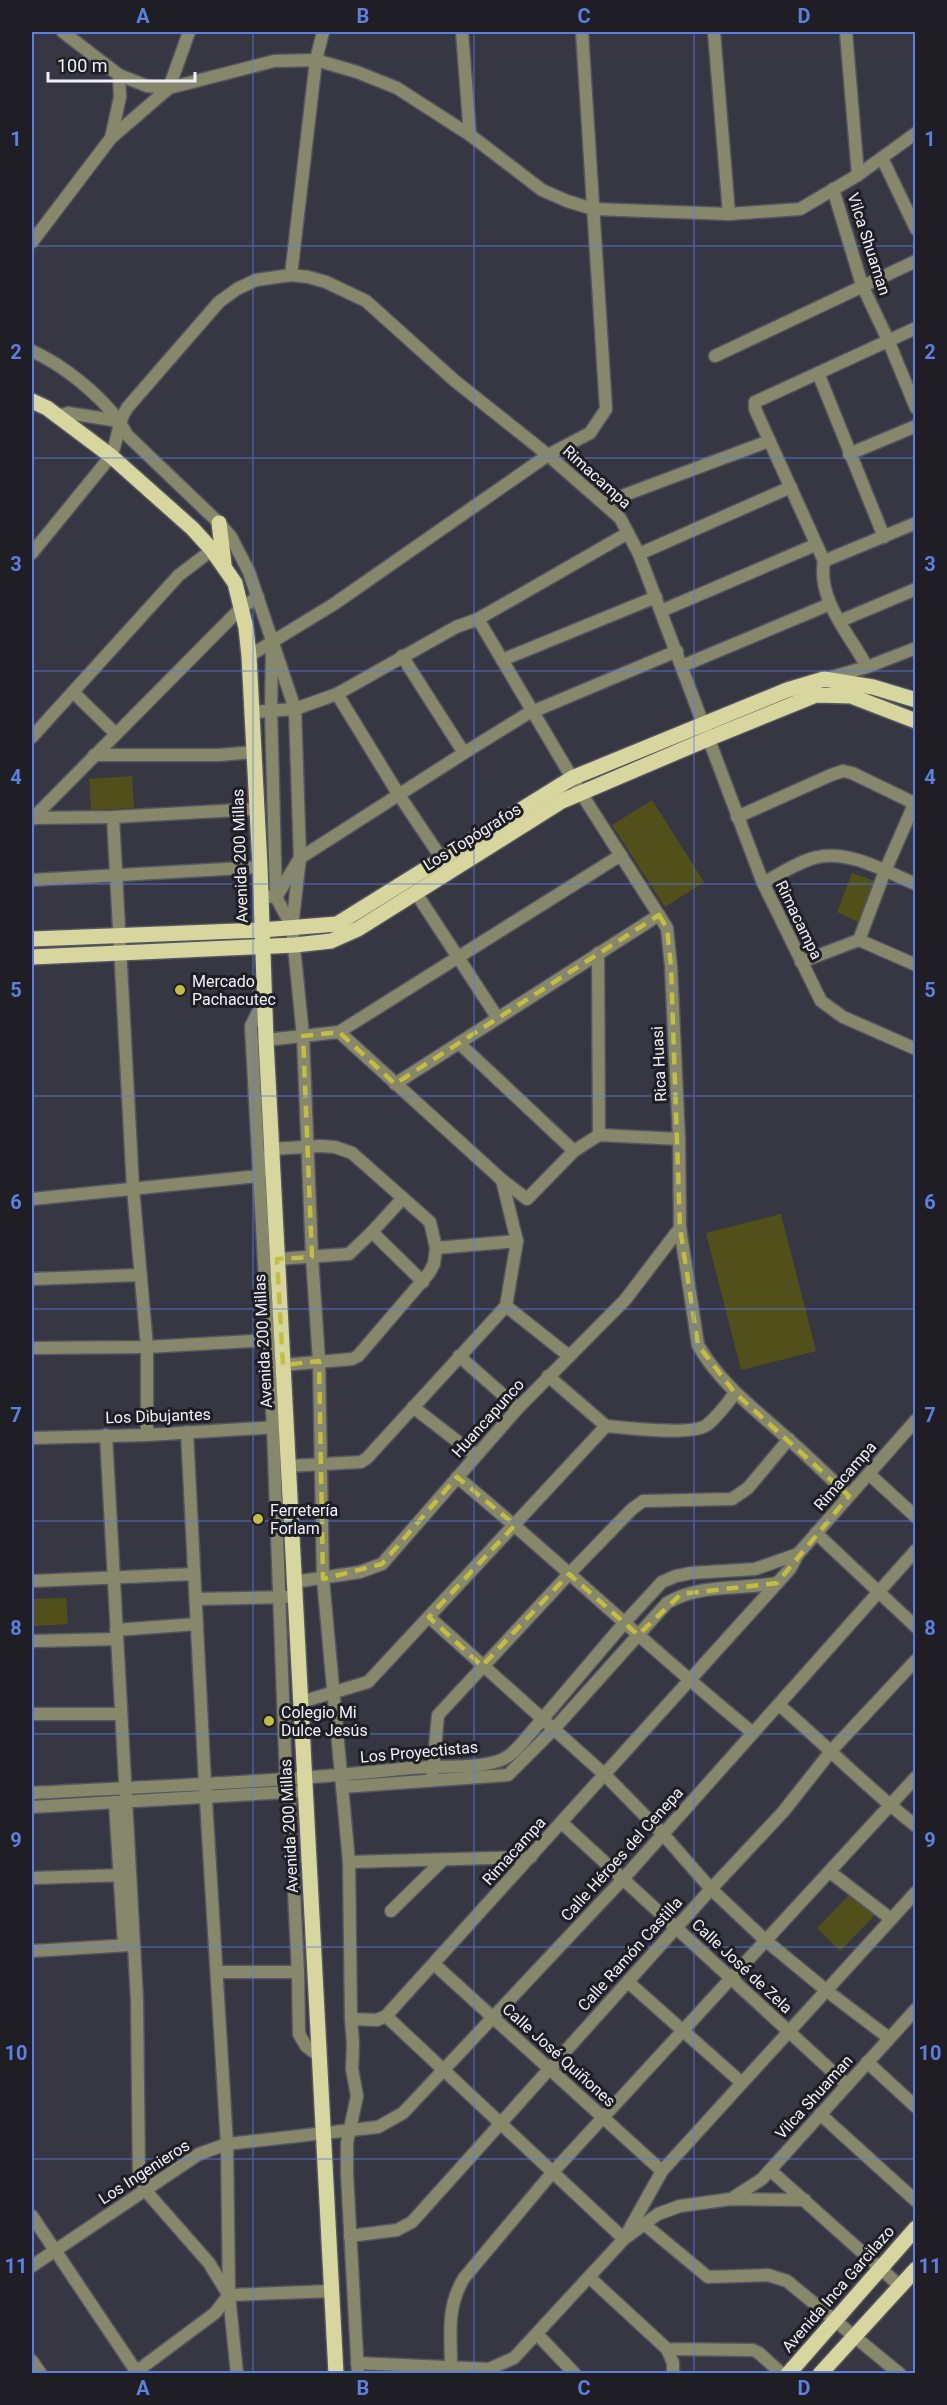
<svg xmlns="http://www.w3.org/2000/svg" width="947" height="2405" viewBox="0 0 947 2405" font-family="Roboto,sans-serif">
	<rect width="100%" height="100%" fill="#373643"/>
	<g fill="#51501b">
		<path d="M132 776 134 808 91 810 89 779Z"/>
		<path d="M652 800 704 882 665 907 612 825Z"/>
		<path d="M852 873 875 881 860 923 837 912Z"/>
		<path d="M781 1214 816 1351 741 1370 706 1233Z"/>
		<path d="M66 1598 68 1624 32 1626V1599Z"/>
		<path d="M851 1893 874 1916 840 1951 817 1928Z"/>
	</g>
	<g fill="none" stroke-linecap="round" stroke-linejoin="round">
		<defs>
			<g id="minor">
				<path d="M63 32 119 75 147 86 169 88 274 61 316 60 357 72 397 88 470 135 542 190 567 201 593 209 729 214 800 209 858 175 916 133"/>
				<path d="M462 32 470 135"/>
				<path d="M714 32 729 214"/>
				<path d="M846 32 858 175"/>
				<path d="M111 138 120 97 119 75"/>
				<path d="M882 158 916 229"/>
				<path d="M833 189 862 285 888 340 916 408"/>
				<path d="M32 242 111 138 169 88 189 32"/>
				<path d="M291 275 316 60 323 32"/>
				<path d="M32 351C63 365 98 393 119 421"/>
				<path d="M715 356 916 261"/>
				<path d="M818 373 884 537"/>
				<path d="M58 416 68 413 119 421 127 435 219 523 231 537 249 572 295 709 300 858 292 927 303 1036 312 1257 319 1361 323 1579 349 1862 351 2019 353 2044 352 2069 357 2096 347 2143V2174L358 2374"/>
				<path d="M849 454 916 426"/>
				<path d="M603 503 769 441"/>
				<path d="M32 553 111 456C119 438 116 425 127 408L219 302 237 289 256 280 291 275 308 277 326 282 366 301 455 381 548 455 620 518 639 554 763 883 821 1001 843 1017 916 1049"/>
				<path d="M639 554 791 487"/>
				<path d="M824 561 916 523"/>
				<path d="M661 611 815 545"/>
				<path d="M478 619 581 793 667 928 671 967 679 1139 680 1228 698 1345C720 1384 756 1410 788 1439 809 1457 829 1477 849 1496"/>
				<path d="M840 621 916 589"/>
				<path d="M272 652 271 710 276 897 292 927"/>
				<path d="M249 656 334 604 548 455 590 433 606 409 582 32"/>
				<path d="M402 656 464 753"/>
				<path d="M502 660 656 597"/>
				<path d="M682 666 830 604"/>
				<path d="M867 667C850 635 817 600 824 561L755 409V402L916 328"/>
				<path d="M828 678 867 667 916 648"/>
				<path d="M73 692 116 734"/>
				<path d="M337 694 399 795 446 865"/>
				<path d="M252 712 295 709 337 694 456 627 478 619 628 533"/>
				<path d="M32 737 179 575 212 550"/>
				<path d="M94 755H219L254 752"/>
				<path d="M113 817 133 1188 147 1347V1435"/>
				<path d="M737 817 831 775 843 771 852 773 916 804"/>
				<path d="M32 818 113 817 256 809"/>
				<path d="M32 819 242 607 258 597"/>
				<path d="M32 880 260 867"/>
				<path d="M763 883C778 875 801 860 818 857 850 850 886 872 916 884"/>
				<path d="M416 893 497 1017"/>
				<path d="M260 896 276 897 300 858 464 753 527 714 677 651"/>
				<path d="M859 940 885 871 916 800"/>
				<path d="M598 953 599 1135"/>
				<path d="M801 962 859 940 916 965"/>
				<path d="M265 1010 258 1012 251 1026 273 1427 286 1780"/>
				<path d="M339 1032 621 855"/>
				<path d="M266 1040 339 1032 502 1180 527 1199 574 1151 599 1135 679 1139"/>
				<path d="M459 1043 574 1151"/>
				<path d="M395 1084 659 915"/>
				<path d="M32 1199 259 1176 272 1149 320 1146 335 1147 352 1153 430 1222 436 1248 434 1264 429 1273 358 1356 352 1359 283 1365"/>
				<path d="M372 1232 423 1282"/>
				<path d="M436 1248 517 1241"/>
				<path d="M277 1259 349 1254 372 1232 403 1198"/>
				<path d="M32 1279 139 1275"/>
				<path d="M506 1306 569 1356"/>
				<path d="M32 1348 147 1347 268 1340"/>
				<path d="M459 1356 518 1408"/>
				<path d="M548 1376 606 1426"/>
				<path d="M413 1407 475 1455"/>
				<path d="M187 1432 205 1784 227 2144 229 2295 237 2374"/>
				<path d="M106 1435 137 2000 139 2175 145 2190 209 2263 228 2294"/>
				<path d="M32 1438 147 1435 278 1427"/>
				<path d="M288 1466 361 1462 367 1458 506 1306 517 1241 502 1180"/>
				<path d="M869 1474 916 1517"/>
				<path d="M457 1477C558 1560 652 1651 753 1733"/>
				<path d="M816 1533 916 1627"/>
				<path d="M32 1581 194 1574"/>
				<path d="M294 1582 360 1572 382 1564 518 1408 625 1300 680 1228"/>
				<path d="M196 1599 287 1597"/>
				<path d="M429 1617 605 1775 662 1833 711 1889 765 1940 827 1991 889 2038"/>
				<path d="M116 1630 197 1624"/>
				<path d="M32 1641 117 1639"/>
				<path d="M301 1702 368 1682 606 1426C626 1428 692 1436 707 1425 718 1416 727 1404 735 1393"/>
				<path d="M779 1705C825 1744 868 1789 916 1826"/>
				<path d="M32 1714H121"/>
				<path d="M432 1780 438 1715 569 1574 632 1509 643 1501 732 1499 748 1488 789 1439"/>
				<path d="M342 1787 508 1775 553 1730 667 1603C700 1583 740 1590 777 1583"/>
				<path d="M289 1792 298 1972"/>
				<path d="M32 1793C158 1786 284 1782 410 1768 436 1766 478 1769 501 1760 509 1757 516 1750 522 1743L625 1622 662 1582 676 1576 691 1573 755 1569 798 1554"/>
				<path d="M115 1802 124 1945"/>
				<path d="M32 1807 305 1791"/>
				<path d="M562 1823 847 2085"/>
				<path d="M349 1862 531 1857"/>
				<path d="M830 1872 891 1919"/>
				<path d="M32 1878 126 1875"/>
				<path d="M391 1911 443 1860"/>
				<path d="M32 1951 130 1945"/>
				<path d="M434 1964 662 2171"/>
				<path d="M218 1972H298L299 2034 306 2046 319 2056"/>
				<path d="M628 1982 742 2083"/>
				<path d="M386 2016 624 2239 662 2171 916 1892"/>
				<path d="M351 2019 377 2020 386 2016 790 1569 798 1554 916 1420"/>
				<path d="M867 2062 916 2107"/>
				<path d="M820 2114 916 2201"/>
				<path d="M770 2170 900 2286"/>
				<path d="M731 2199 762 2179 916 2009"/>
				<path d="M32 2216 138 2374"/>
				<path d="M644 2224 708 2277 768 2275 787 2281 900 2374"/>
				<path d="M350 2236 397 2230 412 2222 711 1889 783 1812 832 1750 916 1660"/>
				<path d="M32 2266 199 2154 227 2144 378 2127 403 2113 623 1879 916 1550"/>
				<path d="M589 2277 667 2349 753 2350 759 2353 782 2374"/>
				<path d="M537 2334 575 2374"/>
				<path d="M667 2349 673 2363V2374"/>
				<path d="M32 2361 41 2374"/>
				<path d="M357 2363 489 2369 514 2358 624 2239 658 2214 680 2206 731 2199 805 2200"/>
				<path d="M451 2367C451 2334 446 2308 464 2278L552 2173 916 1777"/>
				<path d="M133 2374 215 2313 229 2295 332 2291"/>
			</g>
			<g id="major">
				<path d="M32 401 47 408 111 456 193 529 212 550 235 583 246 628 249 656 260 867 266 1040 336 2374"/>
				<path d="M219 523 224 564"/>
				<path d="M32 939 262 930 337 924 572 778 787 690 824 679 873 687 916 700"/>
				<path d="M32 957 295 945 331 941 358 929 562 801 710 738 816 695 851 696 916 721"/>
				<path d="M788 2374 916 2228"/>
				<path d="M820 2374 916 2269"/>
			</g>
		</defs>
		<use href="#minor" stroke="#555460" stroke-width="15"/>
		<use href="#major" stroke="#555460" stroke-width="18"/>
		<use href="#minor" stroke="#87876c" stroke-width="12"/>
		<use href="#major" stroke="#d6d69e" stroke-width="15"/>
	</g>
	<path fill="none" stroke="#c1be40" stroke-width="4.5" stroke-dasharray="12 8" stroke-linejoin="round" d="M659 915 667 928 671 967 680 1228 698 1345 735 1393 849 1496 777 1583 681 1594 638 1635 569 1574 482 1666 429 1617 515 1525 457 1477 382 1564 323 1579 319 1361 283 1365 277 1259 312 1257 303 1036 339 1032 395 1084Z"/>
	<path fill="none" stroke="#5d7fe2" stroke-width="1.5" stroke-opacity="0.55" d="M253 32V2374M474 32V2374M694 32V2374M32 246H916M32 458H916M32 671H916M32 884H916M32 1096H916M32 1309H916M32 1521H916M32 1734H916M32 1947H916M32 2159H916"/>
	<g fill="#c1be40" stroke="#1f1e24" stroke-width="2">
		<circle cx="180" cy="990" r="6"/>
		<circle cx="258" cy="1519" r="6"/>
		<circle cx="269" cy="1721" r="6"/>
	</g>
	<g text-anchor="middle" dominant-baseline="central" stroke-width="6" stroke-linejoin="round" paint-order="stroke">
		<g font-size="16" fill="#f1f0f9" stroke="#1f1e24">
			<text transform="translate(869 244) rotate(72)">Vilca Shuaman</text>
			<text transform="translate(597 477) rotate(42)">Rimacampa</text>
			<text transform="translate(472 837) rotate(-32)">Los Topógrafos</text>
			<text transform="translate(240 856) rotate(-92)">Avenida 200 Millas</text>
			<text transform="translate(799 920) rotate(64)">Rimacampa</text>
			<text transform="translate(659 1064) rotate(-93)">Rica Huasi</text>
			<text transform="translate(263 1341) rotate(-93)">Avenida 200 Millas</text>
			<text transform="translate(158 1416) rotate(-2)">Los Dibujantes</text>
			<text transform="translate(488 1418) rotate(-48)">Huancapunco</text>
			<text transform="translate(845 1476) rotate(-49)">Rimacampa</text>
			<text transform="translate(419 1752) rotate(-5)">Los Proyectistas</text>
			<text transform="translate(289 1826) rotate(-93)">Avenida 200 Millas</text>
			<text transform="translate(514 1851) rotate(-48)">Rimacampa</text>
			<text transform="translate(622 1854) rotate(-48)">Calle Héroes del Cenepa</text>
			<text transform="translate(630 1954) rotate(-48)">Calle Ramón Castilla</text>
			<text transform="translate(742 1966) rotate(43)">Calle José de Zela</text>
			<text transform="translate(559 2055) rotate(42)">Calle José Quiñones</text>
			<text transform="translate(814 2097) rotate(-48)">Vilca Shuaman</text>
			<text transform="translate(144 2172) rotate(-33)">Los Ingenieros</text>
			<text transform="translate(838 2289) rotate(-49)">Avenida Inca Garcilazo</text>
		</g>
		<g font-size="16" fill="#f1f0f9" stroke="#1f1e24" text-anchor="start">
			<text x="192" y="981">Mercado<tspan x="192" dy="18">Pachacutec</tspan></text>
			<text x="270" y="1510">Ferretería<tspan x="270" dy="18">Forlam</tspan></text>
			<text x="281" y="1712">Colegio Mi<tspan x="281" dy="18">Dulce Jesús</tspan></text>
		</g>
	</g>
	<rect width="947" height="2405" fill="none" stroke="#1f1e24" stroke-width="66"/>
	<path d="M48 72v9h147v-9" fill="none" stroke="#f1f0f9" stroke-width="3"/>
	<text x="57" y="72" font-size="18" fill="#f1f0f9" stroke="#1f1e24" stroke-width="4.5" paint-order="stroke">100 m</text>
	<rect x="33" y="33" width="881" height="2339" fill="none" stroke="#5d7fe2" stroke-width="2"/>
	<g font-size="20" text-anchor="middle" font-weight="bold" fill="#5d7fe2">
		<text x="143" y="23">A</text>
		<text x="363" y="23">B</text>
		<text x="584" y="23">C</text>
		<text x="804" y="23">D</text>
		<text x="16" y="146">1</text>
		<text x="930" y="146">1</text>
		<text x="16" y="359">2</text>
		<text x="930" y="359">2</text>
		<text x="16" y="571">3</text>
		<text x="930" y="571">3</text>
		<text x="16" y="784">4</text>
		<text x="930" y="784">4</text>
		<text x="16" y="997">5</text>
		<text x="930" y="997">5</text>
		<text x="16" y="1209">6</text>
		<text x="930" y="1209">6</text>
		<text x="16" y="1422">7</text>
		<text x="930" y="1422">7</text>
		<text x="16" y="1635">8</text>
		<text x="930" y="1635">8</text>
		<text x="16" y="1847">9</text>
		<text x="930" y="1847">9</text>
		<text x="16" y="2060">10</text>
		<text x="930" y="2060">10</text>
		<text x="16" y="2273">11</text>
		<text x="930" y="2273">11</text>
		<text x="143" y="2395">A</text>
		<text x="363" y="2395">B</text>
		<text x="584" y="2395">C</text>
		<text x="804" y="2395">D</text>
	</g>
</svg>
